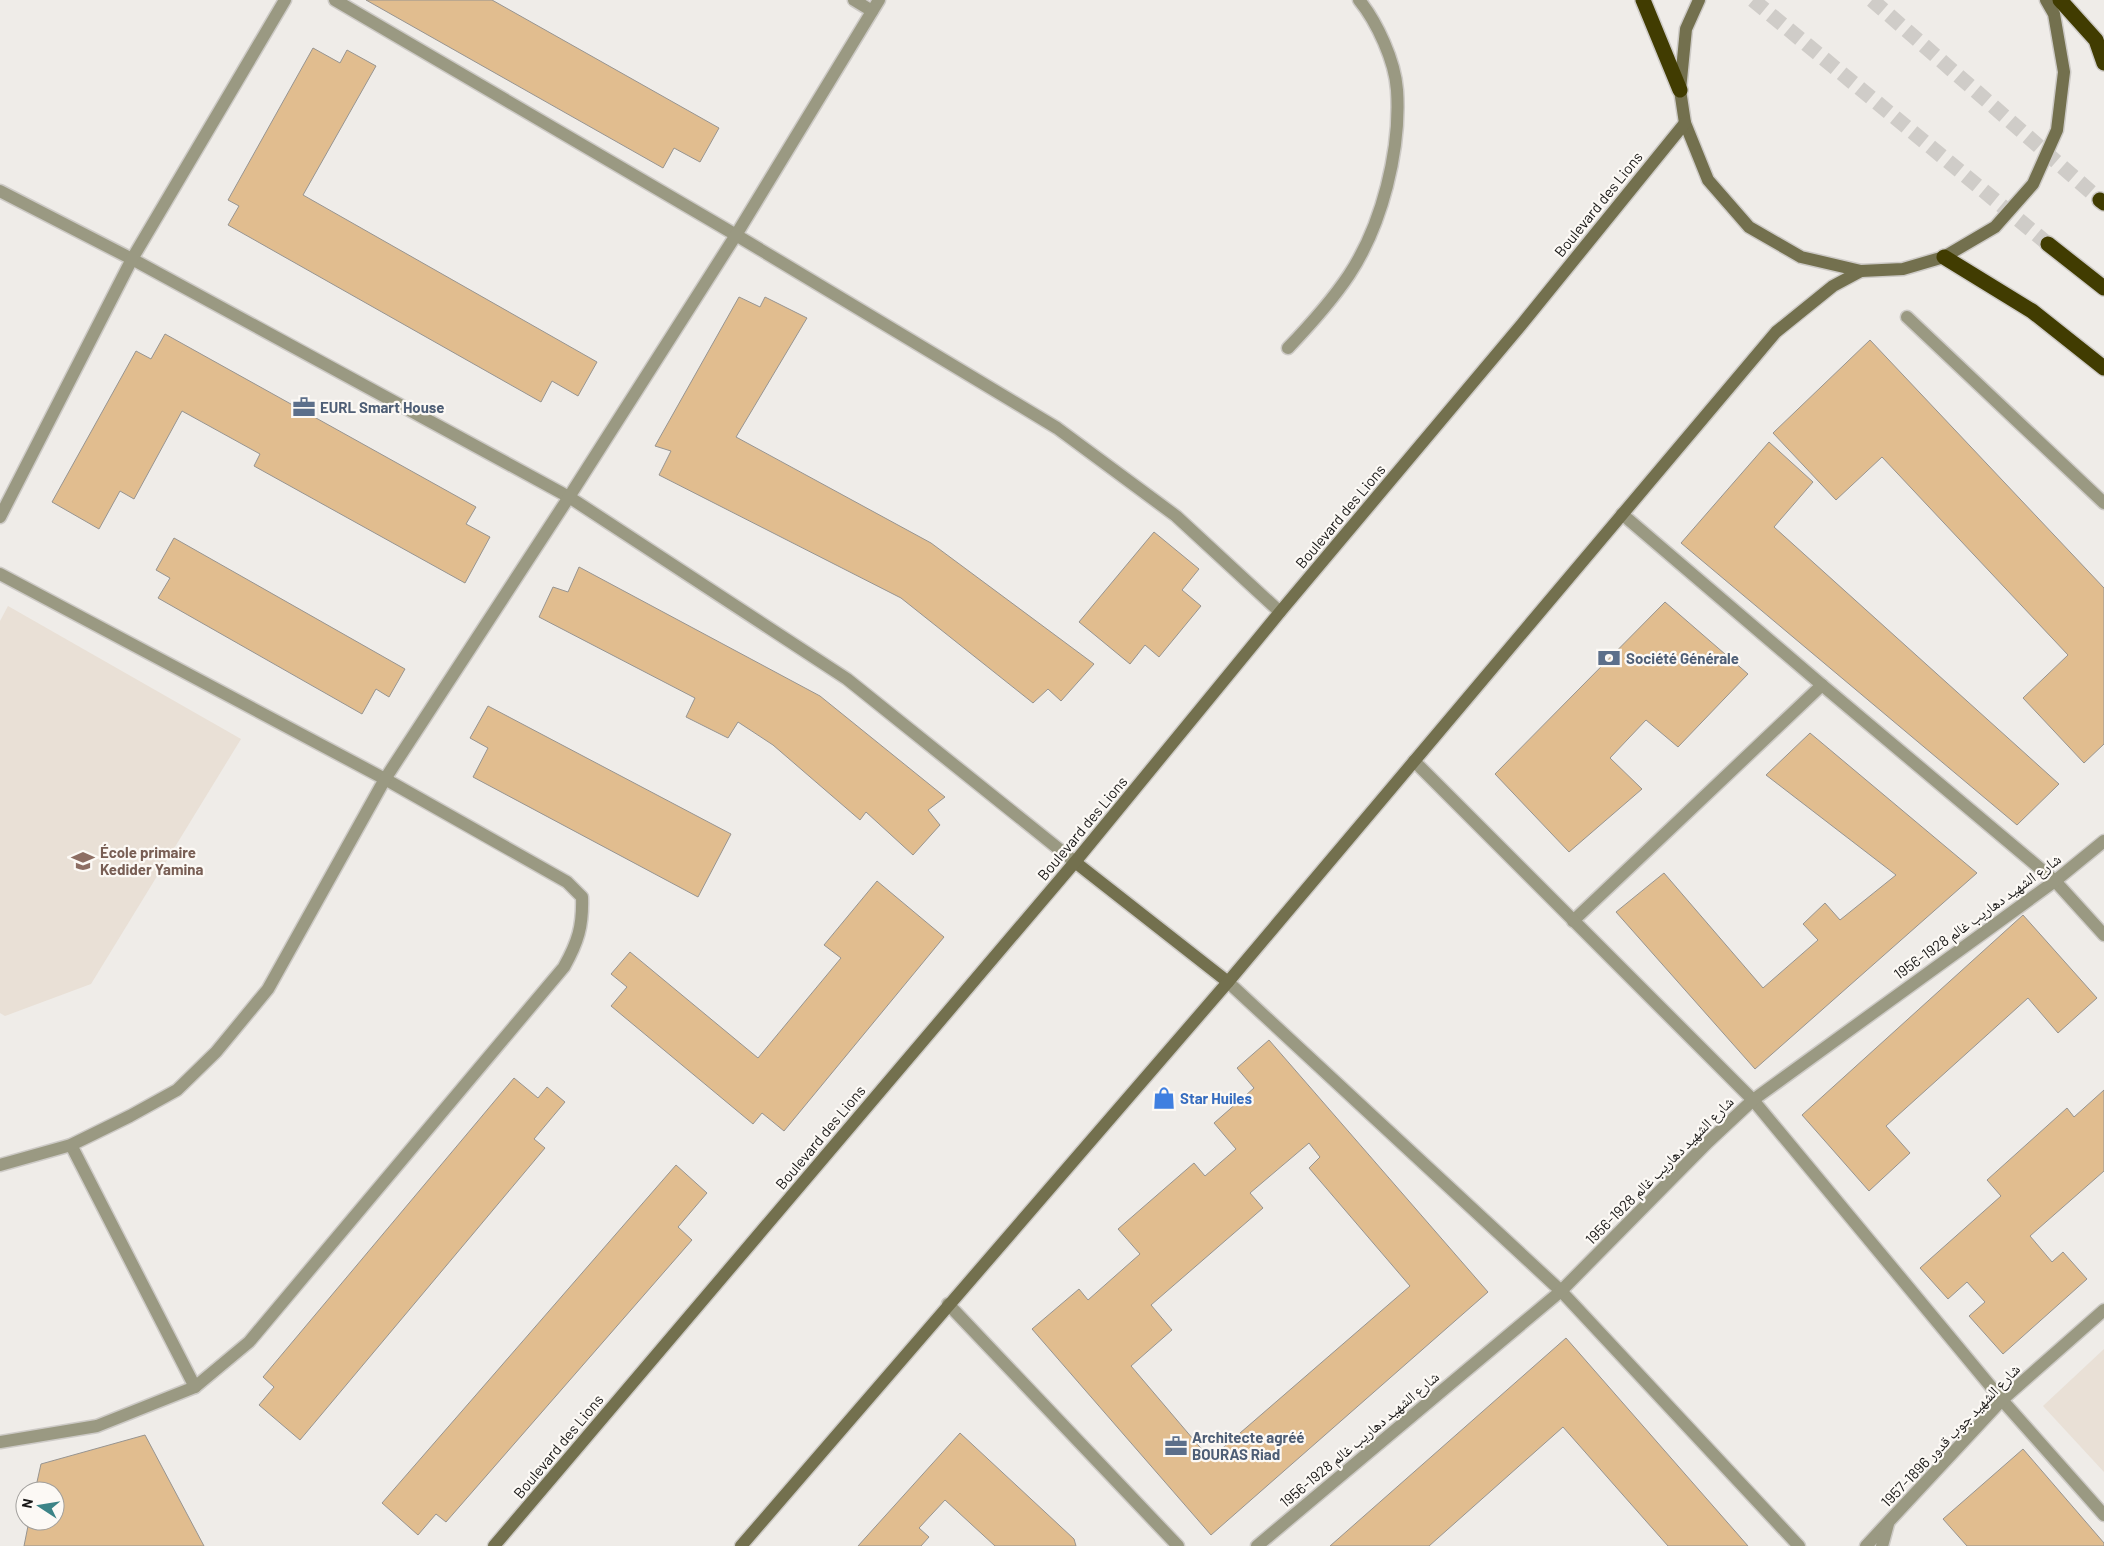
<svg xmlns="http://www.w3.org/2000/svg" width="2104" height="1546" viewBox="0 0 2104 1546" font-family="Barlow,'Noto Naskh Arabic',sans-serif">
	<rect width="100%" height="100%" fill="#efece8"/>
	<g fill="#e9e0d6">
		<path d="M8 606 241 739 91 984 5 1016 0 1013V621Z"/>
		<path d="M2104 1349V1472L2043 1406Z"/>
	</g>
	<g fill="#e1bd8f" stroke="#979490" fill-rule="evenodd">
		<path d="M366 0H492L719 128 700 162 674 148 663 168Z"/>
		<path d="M313 48 340 63 347 50 376 66 303 195 597 362 578 396 552 381 541 402 228 225 239 206 228 200Z"/>
		<path d="M739 297 760 307 765 297 807 318 736 437 931 543 1094 664 1061 701 1048 689 1033 703 901 598 659 475 671 451 655 446Z"/>
		<path d="M165 334 476 507 466 524 490 537 465 583 254 466 260 454 182 411 134 499 120 491 99 529 52 502 136 351 151 359Z"/>
		<path d="M1870 340 2104 588V744L2084 763 2023 698 2068 655 1882 457 1836 500 1773 433Z"/>
		<path d="M1769 442 1813 482 1774 527 2059 784 2017 825 1681 543Z"/>
		<path d="M1154 532 1199 569 1182 590 1201 606 1159 657 1145 645 1130 664 1079 622Z"/>
		<path d="M174 538 405 669 389 697 376 689 362 714 158 598 170 578 156 570Z"/>
		<path d="M579 567 820 696 945 797 928 810 940 825 913 855 866 812 860 820 773 745 738 722 728 738 686 717 695 698 539 617 553 587 568 592Z"/>
		<path d="M1665 602 1748 674 1678 747 1646 720 1610 758 1642 789 1569 852 1495 774Z"/>
		<path d="M488 706 731 834 698 897 473 777 488 748 470 738Z"/>
		<path d="M1810 733 1977 873 1755 1069 1616 912 1664 873 1763 988 1818 940 1803 924 1825 903 1840 920 1896 875 1766 775Z"/>
		<path d="M877 881 944 937 784 1131 762 1113 753 1124 611 1006 627 987 611 974 630 952 758 1058 841 958 824 945Z"/>
		<path d="M2023 915 2097 998 2058 1033 2028 998 1886 1126 1910 1153 1869 1191 1802 1115Z"/>
		<path d="M1269 1040 1488 1292 1211 1535 1032 1329 1079 1289 1088 1300 1140 1254 1118 1229 1194 1163 1205 1176 1236 1149 1214 1123 1254 1088 1237 1068ZM1309 1143 1320 1157 1309 1168 1410 1286 1210 1459 1131 1366 1172 1330 1151 1305 1263 1208 1250 1193Z"/>
		<path d="M514 1078 538 1098 547 1087 565 1102 534 1139 545 1148 300 1440 259 1405 274 1387 263 1377Z"/>
		<path d="M2104 1090V1171L2030 1236 2052 1262 2063 1252 2087 1279 2003 1354 1969 1316 1985 1302 1967 1282 1948 1299 1920 1268 2001 1196 1987 1180 2067 1108 2074 1117Z"/>
		<path d="M676 1165 707 1193 678 1227 692 1240 446 1522 436 1514 418 1535 382 1503Z"/>
		<path d="M1566 1338 1748 1546H1668L1563 1427 1429 1546H1330Z"/>
		<path d="M960 1433 1074 1539 1076 1546H995L945 1500 919 1528 929 1537 921 1546H858Z"/>
		<path d="M145 1435 204 1546H24L29 1521H55V1491H35L41 1464Z"/>
		<path d="M2023 1449 2104 1543V1546H1967L1943 1519Z"/>
	</g>
	<g fill="none" stroke-linecap="round" stroke-linejoin="round">
		<g stroke="#cfccc8" stroke-width="15" stroke-dasharray="15 8" stroke-linecap="butt">
			<path d="M1753 0 2048 244"/>
			<path d="M1872 0 2100 200"/>
		</g>
		<defs>
			<path id="lane" d="M1573 921 1822 685"/>
			<g id="street">
				<path d="M335 0 736 235 1057 428 1176 516 1280 612"/>
				<path d="M854 0 872 11"/>
				<path d="M0 191 132 259 569 497 847 679 1075 862"/>
				<path d="M1907 317 2104 503"/>
				<path d="M1288 348C1310 325 1331 302 1349 275 1382 225 1401 150 1397 90 1395 61 1377 22 1359 0"/>
				<path d="M1622 514 1822 685 2055 881 2104 935"/>
				<path d="M0 517 132 259 285 0"/>
				<path d="M0 574 385 779 567 882 582 897C583 926 578 942 564 967L249 1342 195 1387 97 1426 0 1442"/>
				<path d="M1414 761 1753 1100 2002 1400 2104 1515"/>
				<path d="M1228 982 1561 1291 1799 1546"/>
				<path d="M71 1145 195 1387"/>
				<path d="M0 1165 71 1145 130 1116 177 1090 216 1052 268 989 385 779 569 497 736 235 879 0"/>
				<path d="M948 1304 1178 1546"/>
				<path d="M1257 1546 1561 1291 1708 1142 1753 1100 2055 881 2104 841"/>
				<path d="M1866 1546 2002 1400 2104 1310"/>
				<path d="M1882 1546 1888 1524"/>
			</g>
			<g id="secondary">
				<path d="M1699 0 1686 29 1680 90 1685 123 1708 180 1749 227 1801 257 1861 271 1903 269 1944 257 1995 227 2033 184 2057 130 2064 72 2054 14 2046 0"/>
				<path d="M1075 862 1228 982"/>
				<path d="M494 1546 1075 862 1280 612 1522 324 1685 123"/>
				<path d="M741 1546 1228 982 1776 332 1833 286 1861 271"/>
			</g>
			<g id="highway">
				<path d="M1643 0 1680 90"/>
				<path d="M2060 0 2096 40 2104 63"/>
				<path d="M2100 200 2104 203"/>
				<path d="M2048 244 2104 288"/>
				<path d="M1944 257 2032 311 2104 368"/>
			</g>
		</defs>
		<use href="#lane" stroke="#cdcac6" stroke-width="15"/>
		<use href="#street" stroke="#cdcac6" stroke-width="15"/>
		<use href="#secondary" stroke="#cdcac6" stroke-width="15"/>
		<use href="#highway" stroke="#cdcac6" stroke-width="18"/>
		<use href="#lane" stroke="#9a9982" stroke-width="12"/>
		<use href="#street" stroke="#9a9982" stroke-width="12"/>
		<use href="#secondary" stroke="#73704e" stroke-width="12"/>
		<use href="#highway" stroke="#413c01" stroke-width="15"/>
	</g>
	<defs>
		<symbol id="office-bare" viewBox="-9 -9 18 18"><path d="M-6-3h4V-5.5h4V-3h4V5H-6ZM-1-4.5V-3h2v-1.5ZM-6 0V1H6V0Z" fill="#5c6f8a" stroke="#fcf9f5" stroke-width="2.5" paint-order="stroke"/></symbol>
		<symbol id="bank-bare" viewBox="-9 -9 18 18"><path d="M-6-4H6V4H-6ZM0-2.3a2.3 2.3 0 1 0 0 4.6a2.3 2.3 0 1 0 0-4.6Z" fill="#5c6f8a" stroke="#fcf9f5" stroke-width="2.5" paint-order="stroke"/></symbol>
		<symbol id="school-bare" viewBox="-9 -9 18 18"><path d="M0-5L7-2L0 1L-7-2ZM-4 1L0 2.5L4 1V4Q0 6-4 4Z" fill="#8d6e63" stroke="#fcf9f5" stroke-width="2.5" paint-order="stroke"/></symbol>
		<symbol id="shop-bare" viewBox="-9 -9 18 18"><path d="M-5-2.5h2.3a2.7 3.5 0 0 1 5.4 0H5L5.5 6h-11ZM-1.5-2.5h3a1.5 2.3 0 0 0-3 0Z" fill="#3f7fe0" stroke="#fcf9f5" stroke-width="2.5" paint-order="stroke"/></symbol>
	</defs>
	<g fill-rule="evenodd">
		<use href="#office-bare" x="288" y="391" width="32" height="32"/>
		<use href="#bank-bare" x="1593" y="642" width="32" height="32"/>
		<use href="#school-bare" x="67" y="845" width="32" height="32"/>
		<use href="#shop-bare" x="1148" y="1082" width="32" height="32"/>
		<use href="#office-bare" x="1160" y="1430" width="32" height="32"/>
	</g>
	<g text-anchor="middle" dominant-baseline="central" stroke-width="4.5" stroke-linejoin="round" paint-order="stroke">
		<g font-size="15" fill="#181716" stroke="#fcf9f5">
			<text transform="translate(1598 204) rotate(-51)">Boulevard des Lions</text>
			<text transform="translate(1340 516) rotate(-50)">Boulevard des Lions</text>
			<text transform="translate(1082 828) rotate(-50)">Boulevard des Lions</text>
			<text transform="translate(1977 916) rotate(-36)">شارع الشهيد دهاريب غالم 1928-1956</text>
			<text transform="translate(820 1137) rotate(-50)">Boulevard des Lions</text>
			<text transform="translate(1659 1170) rotate(-45)">شارع الشهيد دهاريب غالم 1928-1956</text>
			<text transform="translate(1950 1435) rotate(-46)">شارع الشهيد جوب قدور 1896-1957</text>
			<text transform="translate(1359 1439) rotate(-40)">شارع الشهيد دهاريب غالم 1928-1956</text>
			<text transform="translate(558 1446) rotate(-50)">Boulevard des Lions</text>
		</g>
		<g font-size="15" font-weight="bold" fill="#4e5e75" stroke="#fcf9f5" text-anchor="start">
			<text x="320" y="407">EURL Smart House</text>
			<text x="1626" y="658">Société Générale</text>
			<text x="1192" y="1437">Architecte agréé<tspan x="1192" dy="17">BOURAS Riad</tspan></text>
		</g>
		<g font-size="15" font-weight="bold" fill="#785e54" stroke="#fcf9f5" text-anchor="start">
			<text x="100" y="852">École primaire<tspan x="100" dy="17">Kedider Yamina</tspan></text>
		</g>
		<g font-size="15" font-weight="bold" fill="#366cbe" stroke="#fcf9f5" text-anchor="start">
			<text x="1180" y="1098">Star Huiles</text>
		</g>
	</g>
	<g transform="translate(40 1506) rotate(282)"><circle r="24" fill="#fcf9f5" stroke="#a19f9c"/>
	<path d="M0-4L9 19L0 12L-9 19Z" fill="#3c8487"/>
	<text y="-8" font-size="14" font-weight="bold" text-anchor="middle" fill="#181716">N</text>
	</g>
</svg>
